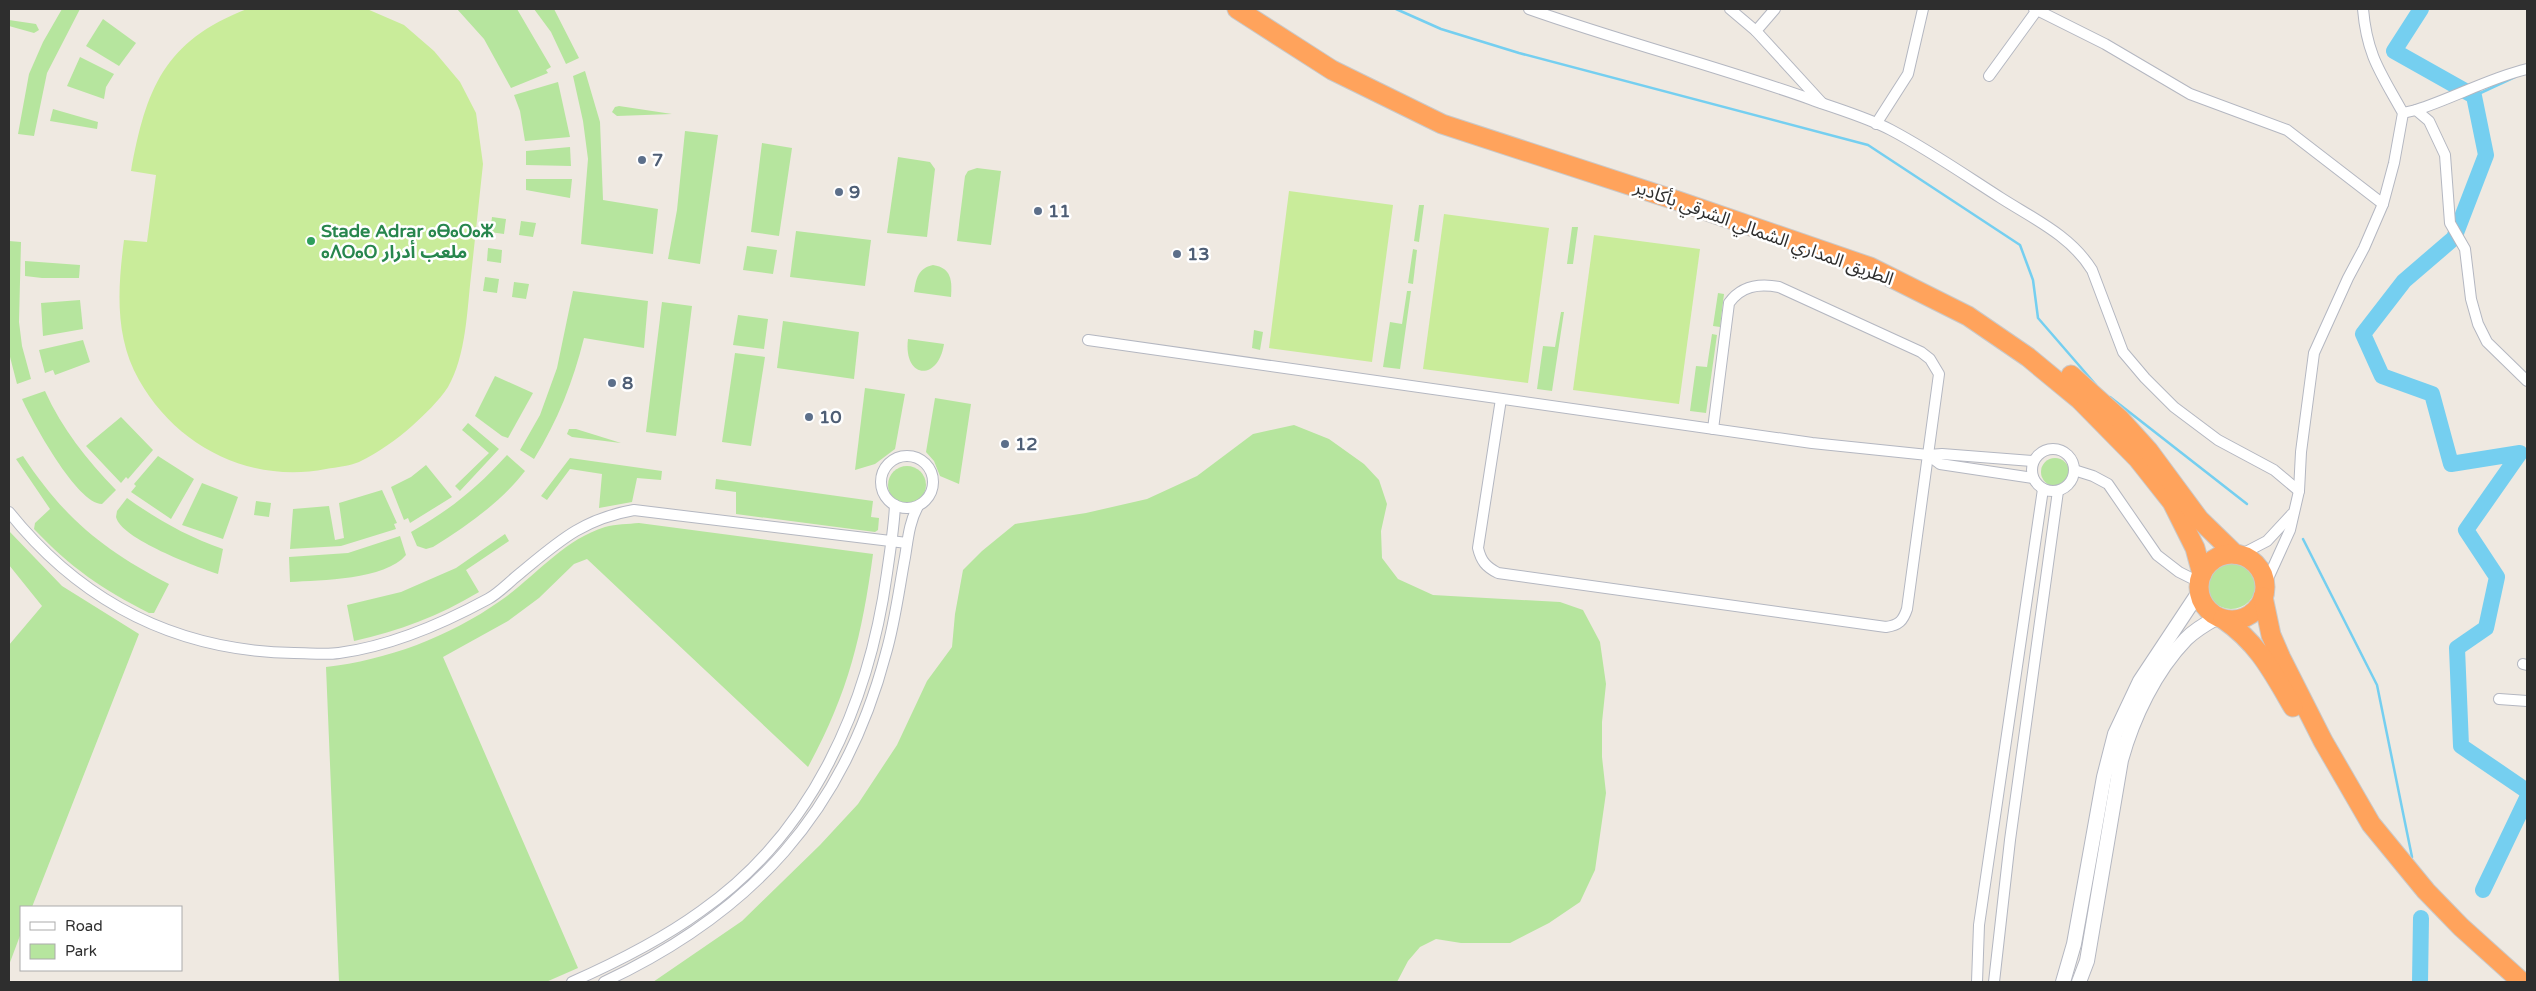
<svg xmlns="http://www.w3.org/2000/svg" width="2536" height="991" viewBox="0 0 2536 991" font-family="'Varela Round','Noto Sans Arabic','Noto Sans Tifinagh',sans-serif">
	<rect width="100%" height="100%" fill="#efe9e1"/>
	<g fill="#b6e59e">
		<path d="M62 9H80L47 73 34 136 18 134 29 74 43 42Z"/>
		<path d="M457 9H517L551 67 546 70 548 73 511 88 484 39Z"/>
		<path d="M534 9H554L579 58 566 64 551 32Z"/>
		<path d="M103 19 136 43 119 66 86 46Z"/>
		<path d="M9 20 36 24 39 30 34 33 9 26Z"/>
		<path d="M80 57 114 74 106 87 104 99 67 86Z"/>
		<path d="M585 71 600 122 603 200 658 209 653 254 581 244 588 159 583 121 573 76Z"/>
		<path d="M558 82 570 137 525 141 520 111 514 95Z"/>
		<path d="M619 106 672 114 617 116 612 112 615 107Z"/>
		<path d="M53 109 98 122 97 129 50 121Z"/>
		<path d="M685 131 718 135 700 264 668 259 677 210Z"/>
		<path d="M762 143 792 148 779 236 751 232Z"/>
		<path d="M570 147 571 166 526 165V151Z"/>
		<path d="M898 157 930 162 935 169 927 237 887 233Z"/>
		<path d="M977 168 1001 171 991 245 957 241 965 176 968 171Z"/>
		<path d="M526 179H572L570 198 526 190Z"/>
		<path d="M1419 205H1424L1419 242 1414 241Z"/>
		<path d="M492 217 506 219 504 234 490 232Z"/>
		<path d="M521 221 536 223 533 237 519 235Z"/>
		<path d="M1572 227H1578L1573 264H1567Z"/>
		<path d="M796 231 871 240 865 286 790 277Z"/>
		<path d="M9 241 21 242 19 322 22 346 31 379 17 384 9 353Z"/>
		<path d="M747 246 777 250 773 274 743 270Z"/>
		<path d="M488 248 502 250 501 263 487 261Z"/>
		<path d="M1413 249 1417 250 1413 284 1408 283Z"/>
		<path d="M25 261 80 265 79 278H42L25 276Z"/>
		<path d="M933 265C952 268 952 281 951 297L914 292C916 279 918 268 933 265Z"/>
		<path d="M485 277 499 279 497 293 483 291Z"/>
		<path d="M514 282 529 284 526 299 512 297Z"/>
		<path d="M573 291 648 301 644 348 584 338C573 382 558 420 534 459L520 450 540 415 557 368Z"/>
		<path d="M1407 291H1411L1400 369 1383 367 1390 322 1402 324Z"/>
		<path d="M1718 293 1724 294 1720 327 1713 326Z"/>
		<path d="M80 300 83 329 43 336 41 303Z"/>
		<path d="M662 302 692 306 676 436 646 432Z"/>
		<path d="M1561 312H1564L1552 391 1537 389 1543 346 1555 347Z"/>
		<path d="M738 315 768 319 764 349 733 345Z"/>
		<path d="M783 321 859 332 854 379 777 368Z"/>
		<path d="M1254 330 1263 332 1260 350 1252 348Z"/>
		<path d="M1712 334 1717 335 1706 413 1690 411 1696 366 1707 367Z"/>
		<path d="M908 339 944 344C938 382 903 379 908 339Z"/>
		<path d="M83 340 90 362 55 375 53 370 45 373 39 350Z"/>
		<path d="M735 353 765 357 751 446 722 442Z"/>
		<path d="M495 376 533 393 508 438 502 436 475 416Z"/>
		<path d="M865 388 905 394 895 449 875 464 855 470Z"/>
		<path d="M45 391C62 429 87 460 116 490L102 504C77 504 32 421 22 399Z"/>
		<path d="M935 398 971 404 959 484 940 476 934 461 926 452Z"/>
		<path d="M121 417 153 450 128 479 126 477 121 483 86 446Z"/>
		<path d="M468 423 499 449 460 491 455 486 489 453 462 430Z"/>
		<path d="M1294 425 1329 439 1364 464 1379 480 1387 504 1381 531 1382 558 1398 579 1433 595 1560 602 1583 610 1600 642 1606 684 1602 722V757L1606 793 1595 870 1580 902 1549 923 1510 943H1461L1436 939 1420 947 1408 961 1397 982H653L742 921 820 845 858 804 897 745 927 681 952 647 955 614 963 570 982 551 1015 524 1086 513 1147 499 1197 476 1253 434Z"/>
		<path d="M569 429H576L621 443 572 437 567 434Z"/>
		<path d="M507 455 525 471C500 503 468 525 433 547L426 549 417 546 411 532C451 509 476 489 507 455Z"/>
		<path d="M23 456C64 518 103 550 169 584L154 613H149C102 589 71 568 34 529L35 523 50 509 16 459Z"/>
		<path d="M158 456 194 479 171 519 131 492 136 486 134 484Z"/>
		<path d="M570 458 662 471 661 480 637 478 632 502 599 508 602 474 570 469 547 500 541 496Z"/>
		<circle cx="2055" cy="472" r="14"/>
		<path d="M426 465 452 497 410 523 408 518 404 520 391 487 411 477Z"/>
		<circle cx="907" cy="485" r="19"/>
		<path d="M716 479 873 501 871 517 879 518 878 530 875 532 736 514V492L715 489Z"/>
		<path d="M202 483 238 497 223 539 182 525Z"/>
		<path d="M382 490 397 523 394 524 396 529 341 546 290 549 293 509 329 506 335 540 344 538 339 503Z"/>
		<path d="M127 498C158 520 188 537 223 549L218 574C197 567 121 539 116 517L117 511Z"/>
		<path d="M256 501 271 503 269 517 254 515Z"/>
		<path d="M639 523 873 554C862 636 848 694 808 767L587 559 574 564 539 598 508 621 443 657 578 968 546 982H339L326 667C387 660 449 637 500 601 535 577 563 540 605 527 616 524 628 524 639 523Z"/>
		<path d="M9 531 62 586 139 634 32 907H21V933L9 965V645L42 606 9 565Z"/>
		<path d="M505 534 509 541 466 570 479 592C439 616 399 631 354 641L347 605 401 592 456 568Z"/>
		<path d="M400 536 406 555C385 580 321 580 290 582L289 557 348 553Z"/>
		<circle cx="2231" cy="584" r="25"/>
	</g>
	<g fill="#c9ec9a">
		<path d="M247 9H367L404 25 434 51 460 82 476 113 483 164C479 201 475 239 471 276 467 311 466 356 448 387 439 401 424 415 412 426 396 440 379 452 359 462 350 466 337 467 326 469 250 484 176 446 139 380 114 336 118 287 124 240L147 242 156 175 131 171C146 89 164 41 247 9Z"/>
		<path d="M1289 191 1393 205 1372 362 1269 348Z"/>
		<path d="M1444 214 1549 228 1528 383 1423 369Z"/>
		<path d="M1594 235 1700 249 1679 404 1573 390Z"/>
	</g>
	<g fill="none" stroke-linecap="round" stroke-linejoin="round">
		<g stroke="#75cff0" stroke-width="2.5">
			<path d="M1396 9 1441 29 1519 53 1868 145 2020 245 2033 280 2038 318 2096 385"/>
			<path d="M2474 96 2515 77"/>
			<path d="M2110 397 2247 504"/>
			<path d="M2303 539 2377 685 2412 857"/>
		</g>
		<g stroke="#75cff0" stroke-width="16">
			<path d="M2421 9 2394 51 2474 96 2486 155 2454 238 2404 281 2363 334 2382 376 2432 394 2451 464 2520 453 2466 530 2497 577 2486 628 2457 648 2461 746 2527 791"/>
			<path d="M2483 890 2527 798"/>
			<path d="M2420 982 2421 918"/>
		</g>
		<defs>
			<g id="street">
				<path d="M1529 9C1622 42 1717 66 1810 99 1837 109 1866 117 1891 130 1929 150 1965 175 2001 198 2034 219 2071 236 2092 270L2123 352 2145 378 2174 407 2218 440 2274 470 2299 491"/>
				<path d="M1730 9 1756 31"/>
				<path d="M1775 9 1756 31 1822 103"/>
				<path d="M2037 10 2105 44 2190 94 2287 130 2383 204"/>
				<path d="M1989 76 2037 10 2034 9"/>
				<path d="M2416 110C2454 98 2489 78 2527 69"/>
				<path d="M2403 113 2416 110 2429 121 2445 155 2450 223 2465 249 2471 299 2478 324 2487 342 2527 381"/>
				<path d="M1876 124 1908 74 1923 9"/>
				<path d="M1088 340 1812 443 1928 455 1942 454 2032 461"/>
				<path d="M1501 399 1478 548C1481 561 1486 567 1498 573L1886 627C1899 625 1903 621 1907 609L1939 374 1930 359 1921 352 1779 287C1758 283 1741 286 1729 303L1713 429"/>
				<circle cx="2053" cy="470" r="21"/>
				<path d="M1928 455 1940 464 2033 478"/>
				<circle cx="907" cy="482" r="26"/>
				<path d="M2074 470 2093 476 2108 484 2157 555 2179 572 2199 582"/>
				<path d="M9 512C82 603 177 651 294 653 309 653 325 655 339 653 392 646 442 624 488 599 499 593 508 583 518 575 558 542 582 519 634 510L907 543"/>
				<path d="M2240 555 2267 541 2292 514"/>
				<path d="M2265 585 2290 530 2299 491 2301 452 2314 353 2348 278 2364 248 2383 204 2394 163 2403 113C2381 73 2367 56 2363 9"/>
				<path d="M2523 664 2527 665"/>
				<path d="M2499 699 2527 701"/>
				<path d="M572 982C617 962 661 940 701 911 813 833 869 704 887 573 890 551 894 528 895 505"/>
				<path d="M604 982C751 913 844 813 886 653 895 622 899 589 905 557 908 539 909 523 918 506"/>
				<path d="M1977 982 1979 925 2043 489"/>
				<path d="M1994 982 2010 840 2058 491"/>
			</g>
			<g id="secondary">
				<path d="M2063 982 2074 944 2104 777 2115 734 2140 681 2199 592"/>
				<path d="M2079 982 2087 961 2121 760C2133 717 2155 671 2186 639 2195 630 2207 623 2218 617"/>
			</g>
			<g id="highway">
				<path d="M1237 9 1332 70 1442 124 1678 201 1870 267 1968 316 2028 357 2080 400 2138 459 2172 502 2195 548 2202 574"/>
				<path d="M2071 375 2120 419 2148 450 2199 519 2235 554"/>
				<circle cx="2232" cy="587" r="33"/>
				<path d="M2263 597 2271 635 2281 658 2323 741 2371 824 2426 891 2461 927 2522 982"/>
				<path d="M2223 619C2258 643 2272 671 2293 707"/>
			</g>
		</defs>
		<use href="#street" stroke="#b4b7c1" stroke-width="12"/>
		<use href="#secondary" stroke="#b4b7c1" stroke-width="16"/>
		<use href="#highway" stroke="#c9c9c9" stroke-width="21"/>
		<use href="#street" stroke="#fff" stroke-width="10"/>
		<use href="#secondary" stroke="#fff" stroke-width="14"/>
		<use href="#highway" stroke="#ffa35c" stroke-width="19"/>
	</g>
	<g fill="#5c6f8a" stroke="#fff" stroke-width="2">
		<circle cx="642" cy="160" r="5"/>
		<circle cx="839" cy="192" r="5"/>
		<circle cx="1038" cy="211" r="5"/>
		<circle cx="1177" cy="254" r="5"/>
		<circle cx="612" cy="383" r="5"/>
		<circle cx="809" cy="417" r="5"/>
		<circle cx="1005" cy="444" r="5"/>
	</g>
	<circle fill="#2e9e5b" stroke="#fff" stroke-width="2" cx="311" cy="241" r="5"/>
	<g text-anchor="middle" dominant-baseline="central" stroke-width="5" stroke-linejoin="round" paint-order="stroke">
		<g font-size="18" font-weight="bold" fill="#4e5e75" stroke="#fff" text-anchor="start">
			<text x="652" y="160">7</text>
			<text x="849" y="192">9</text>
			<text x="1048" y="211">11</text>
			<text x="1187" y="254">13</text>
			<text x="622" y="383">8</text>
			<text x="819" y="417">10</text>
			<text x="1015" y="444">12</text>
		</g>
		<g font-size="18" font-weight="bold" fill="#27864d" stroke="#fff" text-anchor="start">
			<text x="321" y="231">Stade Adrar ⴰⴱⴰⵔⴰⵣ<tspan x="321" dy="21">ⴰⴷⵔⴰⵔ ملعب أدرار</tspan></text>
		</g>
		<g font-size="18" fill="#2e2e2e" stroke="#fff">
			<text transform="translate(1764 233) rotate(20)">الطريق المداري الشمالي الشرقي بأكادير</text>
		</g>
	</g>
	<rect width="2536" height="991" fill="none" stroke="#2e2e2e" stroke-width="20"/>
	<rect x="20" y="906" width="162" height="65" fill="#ffffff" stroke="#ababab"/>
	<rect x="30" y="922" width="25" height="8" fill="#ffffff" stroke="#ababab"/>
	<text x="65" y="931" font-size="15" fill="#2e2e2e">Road</text>
	<rect x="30" y="944" width="25" height="15" fill="#b6e59e" stroke="#ababab"/>
	<text x="65" y="956" font-size="15" fill="#2e2e2e">Park</text>
</svg>
